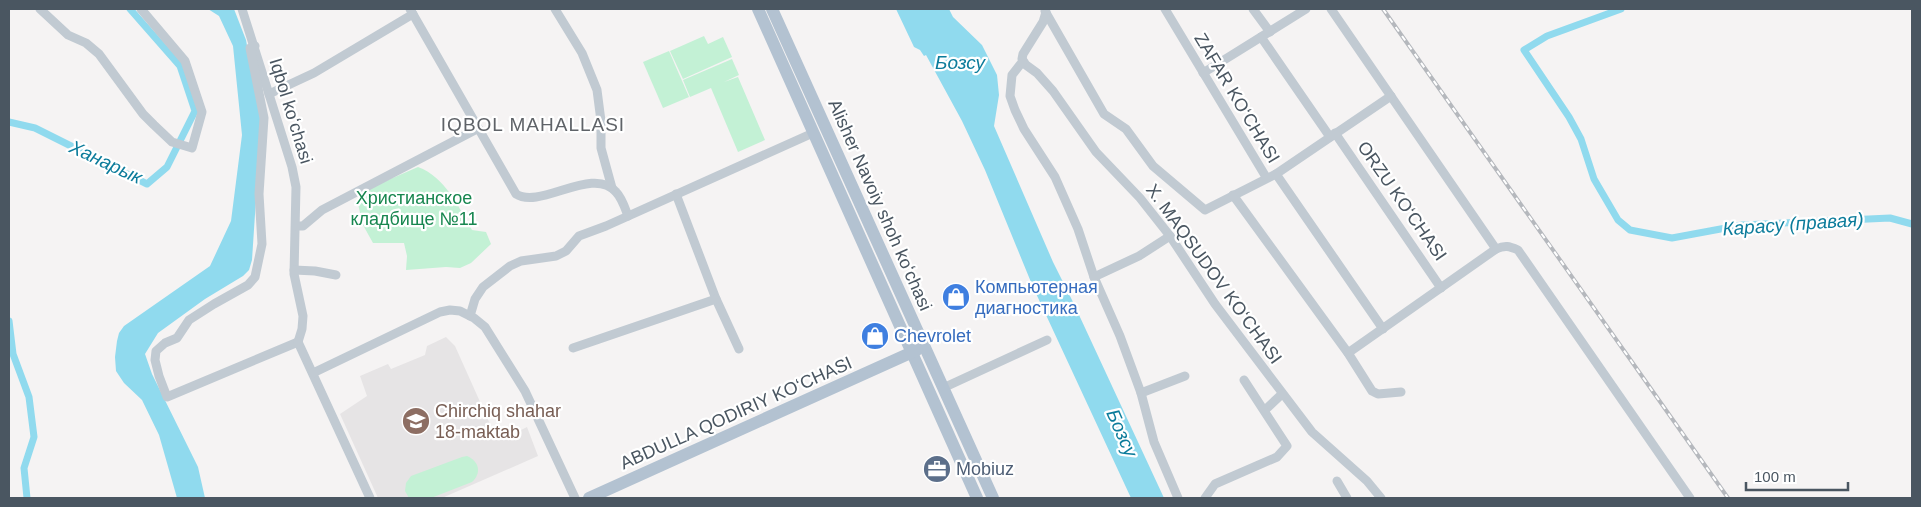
<svg xmlns="http://www.w3.org/2000/svg" width="1921" height="507" viewBox="0 0 1921 507" font-family="Helvetica,sans-serif">
	<rect width="100%" height="100%" fill="#f5f3f3"/>
	<path fill="#e6e4e5" d="M446 337 455 346 494 433 507 437 527 427 538 456 442 498H378L340 414 367 396 360 376 388 364 391 369 425 355 427 346Z"/>
	<g fill="#c3f1d5">
		<path d="M704 36 708 44 723 37 732 57 683 79 670 51Z"/>
		<path d="M669 51 689 97 663 108 643 62Z"/>
		<path d="M732 59 739 75 724 82 738 77 765 140 738 152 711 88 690 97 683 80Z"/>
		<path d="M418 167C445 177 458 206 472 230L486 232 491 244 471 263 460 268 446 267 406 270 407 256 404 243H373L363 225 358 204 365 190Z"/>
		<path d="M467 456C479 461 482 473 472 482L431 498H409L405 491 406 483 411 476 462 457Z"/>
	</g>
	<g fill="#90daee">
		<path d="M208 9H234L246 40 261 123 252 260 249 270 243 276 205 299 158 333 145 354 152 374 198 467 205 498H177L159 435 142 400 124 383 116 371 115 357 117 341 119 333 124 326 210 266 231 221 242 135 233 46 219 16Z"/>
		<path d="M896 9H949L953 17 982 45 997 75 999 95 994 126 1053 262 1073 302 1164 498H1131L1033 287 985 170 962 121 926 55 924 56 920 50 914 47Z"/>
	</g>
	<g fill="none" stroke-linecap="round" stroke-linejoin="round">
		<g stroke="#90daee" stroke-width="7">
			<path d="M1621 9 1547 36 1524 50 1569 117 1581 139 1594 179 1618 220 1630 230 1672 238 1742 225 1890 218 1912 224"/>
			<path d="M9 122 35 128 147 184 167 167 195 111 180 66 130 9"/>
			<path d="M9 321 13 354 29 397 34 437 24 468 27 498"/>
		</g>
		<g stroke="#c1cad2" stroke-width="9">
			<path d="M40 9 68 35 86 43 99 54 143 114 154 125 172 142 192 148 202 112 185 61 141 9"/>
			<path d="M242 9 292 167 296 187 294 274 303 316 302 329 298 342"/>
			<path d="M410 9 516 194C540 210 593 165 616 192 622 198 625 208 628 216"/>
			<path d="M555 9 582 53 597 90 601 121V148L612 188"/>
			<path d="M1165 9 1266 177"/>
			<path d="M1253 9 1270 32"/>
			<path d="M1331 9 1496 249"/>
			<path d="M1045 11 1104 114 1126 129 1153 166 1205 210 1276 174 1391 96"/>
			<path d="M1046 12 1043 22 1023 54 1022 59 1026 65 1037 73 1053 91 1096 152 1140 198 1170 236 1215 304 1312 432 1367 481 1381 498"/>
			<path d="M1261 37 1330 137"/>
			<path d="M255 46 250 48 264 118 259 194 262 244 255 277 248 285 214 304 189 320 177 338 165 343 156 351 155 360 159 376 167 397 298 342"/>
			<path d="M1023 61 1012 75 1010 96 1015 110 1024 129 1055 177 1078 229 1094 277 1120 336 1141 393 1154 442 1178 498"/>
			<path d="M1203 73 1306 9"/>
			<path d="M269 94 314 73 413 14"/>
			<path d="M1335 133 1441 288"/>
			<path d="M1276 174 1383 329"/>
			<path d="M676 194 716 299 739 349"/>
			<path d="M1233 195 1348 353 1372 391 1378 394 1401 392"/>
			<path d="M296 226H303L322 210 477 129"/>
			<path d="M294 270 315 271 336 275"/>
			<path d="M1094 277 1139 256 1170 236"/>
			<path d="M470 316 475 299 483 287 510 266 521 261 556 256 566 251 579 236 606 226 813 133"/>
			<path d="M298 342 370 498"/>
			<path d="M573 348 716 299"/>
			<path d="M1348 353 1496 249C1505 245 1509 246 1518 250L1690 498"/>
			<path d="M313 373 440 312 450 310 460 311 474 318 485 327 525 391 575 498"/>
			<path d="M943 388 1047 340"/>
			<path d="M1141 393 1185 376"/>
			<path d="M1265 410 1282 394"/>
			<path d="M1337 481 1347 498"/>
			<path d="M1205 498 1215 484 1277 457 1287 446 1244 380"/>
		</g>
		<g stroke="#b3c2d1" stroke-width="12">
			<path d="M758 9 977 498"/>
			<path d="M772 9 993 498"/>
			<path d="M589 498 917 350"/>
		</g>
		<defs>
			<path id="rail" d="M1383 9 1728 498"/>
		</defs>
		<use href="#rail" stroke="#b5b8bd" stroke-width="4"/>
		<use href="#rail" stroke="#fff" stroke-width="2" stroke-dasharray="5.5" stroke-linecap="butt"/>
	</g>
	<defs>
		<symbol id="shop-disc" viewBox="-11 -11 22 22"><circle r="9.5" fill="#3f7fe0" stroke="#fff"/><path d="M-5-2.5h2.3a2.7 3.5 0 0 1 5.4 0H5L5.5 6h-11ZM-1.5-2.5h3a1.5 2.3 0 0 0-3 0Z" fill="#fff"/></symbol>
		<symbol id="school-disc" viewBox="-11 -11 22 22"><circle r="9.5" fill="#8d6e63" stroke="#fff"/><path d="M0-5L7-2L0 1L-7-2ZM-4 1L0 2.5L4 1V4Q0 6-4 4Z" fill="#fff"/></symbol>
		<symbol id="office-disc" viewBox="-11 -11 22 22"><circle r="9.5" fill="#5c6f8a" stroke="#fff"/><path d="M-6-3h4V-5.5h4V-3h4V5H-6ZM-1-4.5V-3h2v-1.5ZM-6 0V1H6V0Z" fill="#fff"/></symbol>
	</defs>
	<g fill-rule="evenodd">
		<use href="#shop-disc" x="940" y="281" width="32" height="32"/>
		<use href="#shop-disc" x="859" y="320" width="32" height="32"/>
		<use href="#school-disc" x="400" y="405" width="32" height="32"/>
		<use href="#office-disc" x="921" y="453" width="32" height="32"/>
	</g>
	<g text-anchor="middle" dominant-baseline="central" stroke-width="4.5" stroke-linejoin="round" paint-order="stroke">
		<g font-size="18" fill="#4a5661" stroke="#fff">
			<text transform="translate(1237 98) rotate(59)">ZAFAR KO‘CHASI</text>
			<text transform="translate(291 111) rotate(73)">Iqbol koʻchasi</text>
			<text transform="translate(1402 201) rotate(55)">ORZU KO‘CHASI</text>
			<text transform="translate(880 205) rotate(66)">Alisher Navoiy shoh koʻchasi</text>
			<text transform="translate(1214 274) rotate(54)">X. MAQSUDOV KO‘CHASI</text>
			<text transform="translate(736 413) rotate(-24)">ABDULLA QODIRIY KO‘CHASI</text>
		</g>
		<g font-size="18" fill="#17864f" stroke="#fff">
			<text x="414" y="198">Христианское<tspan x="414" dy="21">кладбище №11</tspan></text>
		</g>
		<g font-size="18" fill="#366cbe" stroke="#fff" text-anchor="start">
			<text x="975" y="287">Компьютерная<tspan x="975" dy="21">диагностика</tspan></text>
			<text x="894" y="336">Chevrolet</text>
		</g>
		<g font-size="18" fill="#785e54" stroke="#fff" text-anchor="start">
			<text x="435" y="411">Chirchiq shahar<tspan x="435" dy="21">18-maktab</tspan></text>
		</g>
		<g font-size="18" fill="#4e5e75" stroke="#fff" text-anchor="start">
			<text x="956" y="469">Mobiuz</text>
		</g>
		<g font-size="19" font-style="italic" fill="#0c7c9b" stroke="#fff">
			<text x="960" y="62">Бозсу</text>
			<text transform="translate(106 162) rotate(25)">Ханарык</text>
			<text transform="translate(1793 224) rotate(-4)">Карасу (правая)</text>
			<text transform="translate(1122 433) rotate(66)">Бозсу</text>
		</g>
		<g font-size="19" letter-spacing="1" fill="#5f6368" stroke="#fff">
			<text x="533" y="124">IQBOL MAHALLASI</text>
		</g>
	</g>
	<rect width="1921" height="507" fill="none" stroke="#4a5661" stroke-width="20"/>
	<path d="M1746 482v8h102v-8" fill="none" stroke="#4a5661" stroke-width="2.5"/>
	<text x="1754" y="482" font-size="15" fill="#4a5661" stroke="#ffffff" stroke-width="4" paint-order="stroke">100 m</text>
</svg>
